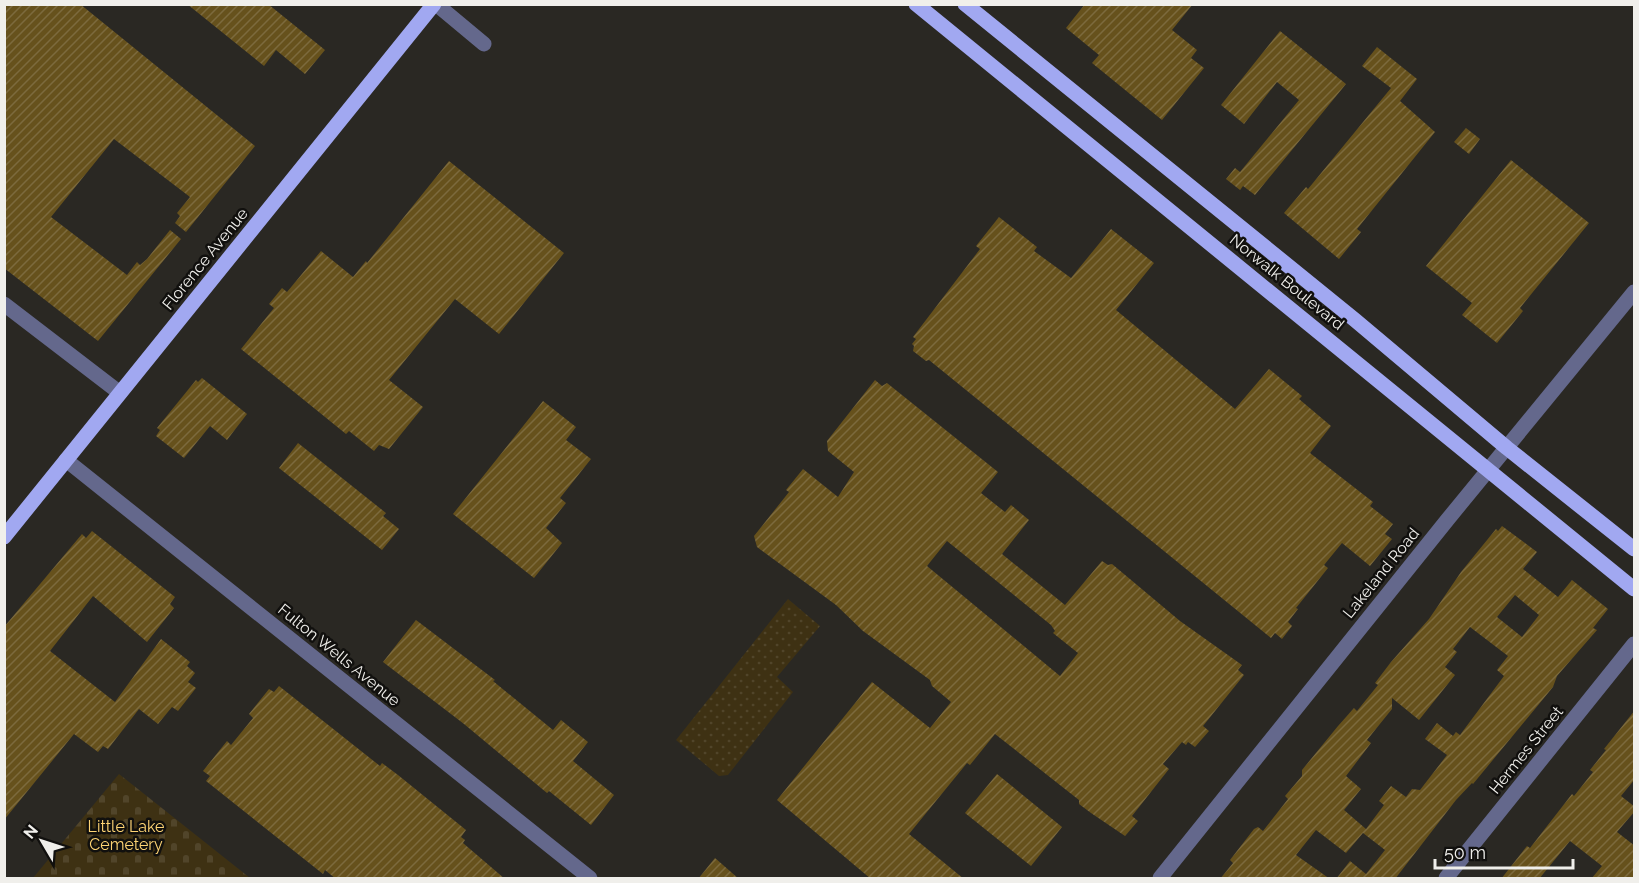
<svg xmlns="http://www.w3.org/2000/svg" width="1639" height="883" viewBox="0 0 1639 883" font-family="Raleway,sans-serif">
	<defs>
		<pattern id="cemetery-stones" width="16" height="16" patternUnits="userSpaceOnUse" patternTransform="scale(1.5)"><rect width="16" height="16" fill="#3e3113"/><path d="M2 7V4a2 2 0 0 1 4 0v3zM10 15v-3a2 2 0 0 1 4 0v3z" fill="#51452a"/></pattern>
		<pattern id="park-dots" width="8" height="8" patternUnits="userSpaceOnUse" patternTransform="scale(1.5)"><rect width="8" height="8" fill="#3e3113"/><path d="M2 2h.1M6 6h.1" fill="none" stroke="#51452a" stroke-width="1.8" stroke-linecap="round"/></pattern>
		<pattern id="building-hatch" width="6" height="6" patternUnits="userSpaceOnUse" patternTransform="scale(1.5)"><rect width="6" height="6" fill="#66511c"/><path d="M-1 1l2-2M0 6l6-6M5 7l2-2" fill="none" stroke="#7c6a3d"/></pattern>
	</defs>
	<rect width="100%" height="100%" fill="#2a2823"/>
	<path fill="url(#cemetery-stones)" d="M119 774 250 878H33Z"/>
	<path fill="url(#park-dots)" d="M788 599 820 626 777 677 793 692 728 775 719 776 676 740Z"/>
	<g fill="url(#building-hatch)" fill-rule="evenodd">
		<path d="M4 4H80L255 146 186 232 175 223 180 216 177 213 190 197 114 139 51 217 127 275 137 262 140 265 147 259 170 230 181 239 98 341 4 268Z"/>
		<path d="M187 4H268L325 50 305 74 276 50 264 66Z"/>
		<path d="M1085 4H1193L1172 30 1197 50 1191 58 1204 68 1162 120 1092 63 1099 55 1066 28Z"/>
		<path d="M1280 31 1346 84 1255 195 1243 186 1240 190 1226 179 1235 168 1240 172 1299 100 1277 82 1244 124 1221 105Z"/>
		<path d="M1377 47 1417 79 1400 101 1435 132 1357 229 1361 232 1339 259 1284 213 1306 187 1308 189 1391 88 1362 66Z"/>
		<path d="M1466 128 1480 139 1469 154 1454 142Z"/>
		<path d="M1511 160 1589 223 1520 308 1523 311 1497 343 1462 315 1472 303 1426 266Z"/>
		<path d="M449 161 564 253 499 334 455 299 389 380 423 407 389 449 379 445 374 451 349 431 346 434 241 349 274 308 269 304 282 288 287 292 321 251 353 277 366 261 367 263Z"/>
		<path d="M999 217 1037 247 1034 251 1071 278 1111 229 1154 263 1116 310 1235 409 1269 369 1302 396 1299 399 1331 426 1310 453 1373 502 1370 506 1393 524 1385 534 1392 539 1370 566 1342 543 1324 565 1328 568 1296 608 1298 609 1288 622 1292 626 1282 639 1275 633 1271 638 929 360 926 361 913 351 914 346 912 344 916 339 913 337 980 249 976 246Z"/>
		<path d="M202 378 247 414 227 440 210 426 184 458 156 436 160 430 157 428 196 380 198 382Z"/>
		<path d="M875 380 882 386 887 383 998 472 981 493 1005 512 1011 505 1029 520 1002 554 1065 605 1102 561 1108 565 1112 564 1180 621 1242 665 1238 670 1244 675 1203 726 1209 731 1195 747 1188 742 1186 745 1182 742 1163 764 1169 769 1132 816 1138 821 1125 836 1091 813 1079 804V800L995 734 970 765 967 763 909 834 964 879H871L777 800 872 682 930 728 951 702 932 686 930 680 863 631 836 605 757 547 754 536 789 492 786 490 803 469 838 497 854 472 828 451 827 441ZM947 541 1051 625 1055 631 1053 633 1078 653 1060 676 927 566Z"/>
		<path d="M543 401 576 427 566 440 591 459 560 498 566 503 546 528 562 543 534 578 453 514Z"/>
		<path d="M298 443 386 513 383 516 399 529 382 550 279 468Z"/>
		<path d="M1502 526 1537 552 1523 569 1558 597 1572 580 1608 609 1593 628 1597 630 1557 676 1553 687 1473 784 1472 783 1456 800 1395 879H1336L1350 861 1366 874 1385 850 1363 833 1346 853 1316 830 1296 855 1330 879H1220L1233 863 1230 860 1254 829 1258 827 1263 831 1288 799 1285 796 1302 776V770L1338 726 1354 708 1357 711 1378 685 1375 683 1391 662 1429 619 1461 572 1496 529 1498 531ZM1515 595 1539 615 1522 637 1497 617ZM1470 627 1508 656 1497 670 1504 676 1460 735 1456 732 1453 736 1437 723 1425 739 1447 755 1420 790 1412 789 1406 797 1391 786 1379 801 1384 805 1366 829 1344 810 1361 789 1346 776 1371 743 1367 740 1392 709V698L1419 720 1455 675 1445 667 1457 652 1453 649Z"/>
		<path d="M92 531 175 597 170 604 174 608 147 642 93 596 50 651 115 702 161 639 190 662 187 666 195 673 188 682 196 688 178 711 172 707 158 724 139 709 108 749 103 746 98 752 74 734 4 820V627L82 534 86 538Z"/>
		<path d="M416 620 495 680 493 681 553 730 561 720 588 742 573 761 614 795 591 825 549 791 547 793 464 724 383 662Z"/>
		<path d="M279 686 380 766 382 763 398 775 466 830 461 837 465 840 463 843 505 879H336L325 870 323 874 206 781 210 776 203 771 227 741 231 745 253 718 249 714 269 689 274 692Z"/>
		<path d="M1635 710V779L1621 796 1635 807V811L1617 832 1635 846V879H1591L1602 866 1570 841 1539 879H1501L1527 846 1530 848 1572 794 1574 796 1593 772 1590 770 1606 750 1604 749Z"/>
		<path d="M997 774 1062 827 1031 866 965 813Z"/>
		<path d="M715 858 739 879H698Z"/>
	</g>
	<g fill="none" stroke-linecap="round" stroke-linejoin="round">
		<g stroke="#64688c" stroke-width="15">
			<path d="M436 4 484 44"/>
			<path d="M4 304 120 393"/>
			<path d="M66 460 590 878"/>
			<path d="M1160 878 1448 519 1634 292"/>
			<path d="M1446 878 1634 644"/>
		</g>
		<g stroke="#a1a8f1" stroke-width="15">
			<path d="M916 4 1634 589"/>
			<path d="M965 4 1355 320 1507 448 1634 549"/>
			<path d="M4 537 434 4"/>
		</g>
	</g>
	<g text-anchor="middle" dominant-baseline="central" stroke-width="5" stroke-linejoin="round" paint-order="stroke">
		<g font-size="16" fill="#f0efeb" stroke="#11100e">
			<text transform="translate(205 259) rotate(-51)">Florence Avenue</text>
			<text transform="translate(1287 282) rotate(39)">Norwalk Boulevard</text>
			<text transform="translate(1381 573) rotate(-51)">Lakeland Road</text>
			<text transform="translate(339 655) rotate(39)">Fulton Wells Avenue</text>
			<text transform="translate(1526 750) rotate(-51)">Hermes Street</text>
		</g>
		<g font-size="16" fill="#fed474" stroke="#11100e">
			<text x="126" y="826">Little Lake<tspan x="126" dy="18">Cemetery</tspan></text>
		</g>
	</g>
	<rect width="1639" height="883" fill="none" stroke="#f0efeb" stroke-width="12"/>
	<g transform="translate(42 841) rotate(309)" stroke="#11100e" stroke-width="4.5" paint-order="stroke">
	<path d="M0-4.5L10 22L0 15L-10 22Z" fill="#f0efeb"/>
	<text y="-9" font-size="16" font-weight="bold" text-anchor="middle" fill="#f0efeb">N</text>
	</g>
	<path d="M1435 859v9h138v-9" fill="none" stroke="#f0efeb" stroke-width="3"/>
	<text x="1444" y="859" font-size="18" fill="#f0efeb" stroke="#11100e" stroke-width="4.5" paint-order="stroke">50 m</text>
</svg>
